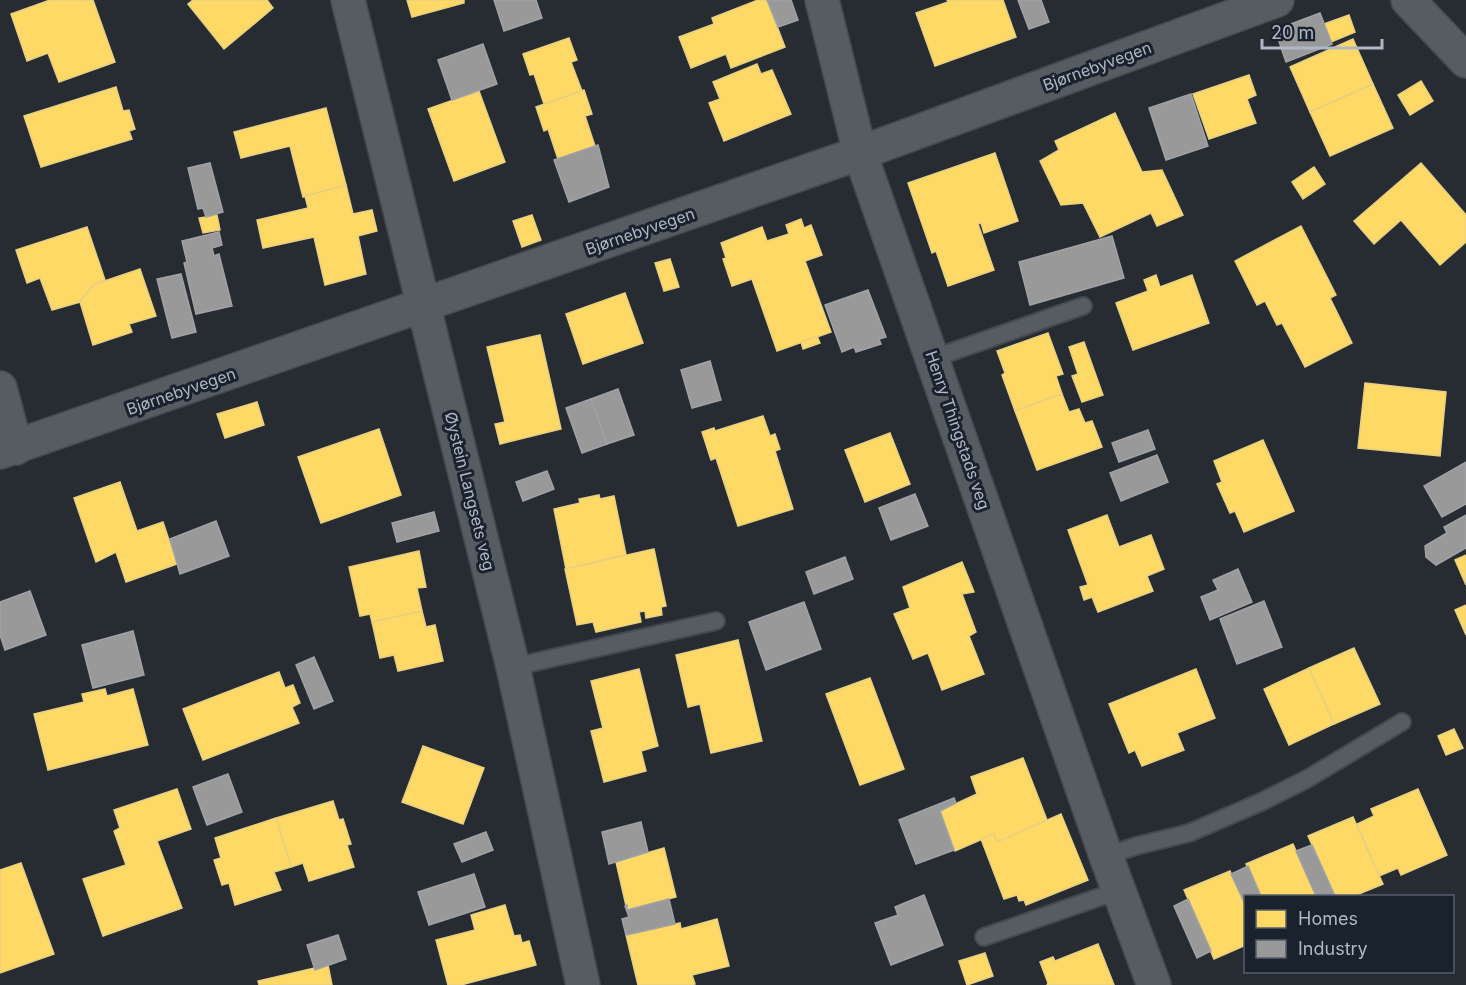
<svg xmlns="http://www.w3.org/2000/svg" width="1466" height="985" viewBox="0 0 1466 985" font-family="Inter,sans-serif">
	<rect width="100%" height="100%" fill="#272c33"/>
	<g fill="#ffd966" stroke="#e7cf83" stroke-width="1.5">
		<path d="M50 0H93L115 62 59 82 48 53 27 61 11 14Z"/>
		<path d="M193 0H267L273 8 224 49 188 4Z"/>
		<path d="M407 0H464V3L412 17Z"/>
		<path d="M758 0H767L785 47 731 68 726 54 691 68 679 37 714 24 712 18Z"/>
		<path d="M947 0H1003L1016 37 935 66 916 13 948 2Z"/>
		<path d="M1349 15 1355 32 1331 42 1324 24Z"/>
		<path d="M569 38 577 60 571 62 582 91 544 104 534 74 530 75 523 54Z"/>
		<path d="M1353 39 1373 84 1310 112 1290 67Z"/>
		<path d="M757 64 761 74 772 70 791 114 724 141 709 103 720 99 713 82Z"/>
		<path d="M1249 75 1256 95 1247 99 1256 123 1209 139 1193 94Z"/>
		<path d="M1421 81 1433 101 1410 115 1398 95Z"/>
		<path d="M1373 84 1393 128 1330 156 1310 112Z"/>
		<path d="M116 87 123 111 129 110 135 129 129 131 132 139 41 167 24 116Z"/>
		<path d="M584 90 592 114 585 116 595 146 558 159 548 129 544 131 536 107Z"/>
		<path d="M479 91 505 162 454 181 428 109Z"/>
		<path d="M326 108 346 185 303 197 290 146 241 158 234 132Z"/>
		<path d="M1115 113 1142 172 1162 170 1183 215 1157 226 1151 213 1100 237 1083 203 1061 205 1040 161 1059 150 1055 141Z"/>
		<path d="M995 153 1018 221 984 233 981 223 978 224 994 270 948 286 936 251 932 253 908 183Z"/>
		<path d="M1421 163 1466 215V242L1440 265 1401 220 1374 244 1354 221Z"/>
		<path d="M1314 167 1325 184 1303 199 1292 182Z"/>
		<path d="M346 185 353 214 372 210 377 231 358 236 366 274 325 285 314 237 263 248 257 220 308 208 305 196Z"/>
		<path d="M217 215 220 230 203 233 199 218Z"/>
		<path d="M532 215 541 240 522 247 513 221Z"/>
		<path d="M801 219 804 228 811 225 822 255 805 261 831 332 777 351 752 279 732 286 723 259 726 258 721 243 762 227 767 241 789 234 786 225Z"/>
		<path d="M1301 226 1336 295 1330 298 1352 343 1305 367 1282 323 1277 325 1265 301 1257 305 1235 261Z"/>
		<path d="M87 227 105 280 93 285 80 302 52 310 40 278 27 283 16 250Z"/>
		<path d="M670 259 679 287 664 291 655 263Z"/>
		<path d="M140 269 156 316 129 324 132 332 93 345 80 302 93 285Z"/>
		<path d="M1156 275 1160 287 1192 275 1209 323 1133 350 1116 303 1148 291 1144 280Z"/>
		<path d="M625 293 643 343 583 364 566 314Z"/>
		<path d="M1048 333 1063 374 1056 376 1062 394 1015 411 1002 375 1005 373 997 351Z"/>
		<path d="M540 335 561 429 500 444 495 424 505 422 487 347Z"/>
		<path d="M817 336 820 343 803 349 801 342Z"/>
		<path d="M1084 342 1103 395 1082 402 1072 376 1078 374 1069 347Z"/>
		<path d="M1365 383 1446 392 1440 456 1358 448Z"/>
		<path d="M1062 394 1069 412 1079 409 1085 423 1092 421 1102 447 1037 470 1015 411Z"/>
		<path d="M257 402 264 425 225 438 217 414Z"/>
		<path d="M763 416 770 436 775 434 780 449 775 451 793 509 738 526 716 458 711 460 702 432 714 428 715 431Z"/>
		<path d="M379 429 401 495 321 523 298 457Z"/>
		<path d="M890 433 910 484 865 502 845 450Z"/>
		<path d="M1263 440 1294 511 1244 532 1235 511 1230 513 1217 484 1222 482 1214 461Z"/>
		<path d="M120 482 137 531 163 522 177 564 126 582 116 552 96 562 74 498Z"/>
		<path d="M599 495 600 499 614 496 626 555 566 569 554 509 580 503 579 499Z"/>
		<path d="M1107 515 1119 547 1151 535 1164 569 1147 576 1153 591 1098 612 1092 597 1084 600 1080 587 1088 585 1068 530Z"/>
		<path d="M654 549 666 606 661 607 662 615 646 618 645 611 639 612 641 622 596 632 593 622 577 625 565 569Z"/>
		<path d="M419 551 426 587 417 588 422 611 372 622 370 614 360 616 349 567Z"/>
		<path d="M1466 555V585L1455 560Z"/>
		<path d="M962 562 974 592 962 594 976 632 969 636 984 674 942 690 928 653 913 659 894 614 910 608 903 587Z"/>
		<path d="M1466 605V635L1455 610Z"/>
		<path d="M422 611 426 627 435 625 443 661 398 671 394 655 380 658 372 622Z"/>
		<path d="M738 640 762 741 711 753 700 704 688 707 676 655Z"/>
		<path d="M1354 648 1380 704 1334 724 1309 668Z"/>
		<path d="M1309 668 1334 724 1289 745 1264 689Z"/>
		<path d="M639 669 658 746 641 751 646 771 604 782 591 731 603 728 591 681Z"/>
		<path d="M1196 669 1215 718 1177 733 1184 750 1142 766 1135 750 1129 753 1109 704Z"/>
		<path d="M279 672 285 688 293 685 300 703 292 707 299 723 203 760 183 709Z"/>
		<path d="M870 678 904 769 860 785 826 694Z"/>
		<path d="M105 689 107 696 133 689 148 745 48 770 34 714 84 702 82 694Z"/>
		<path d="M1454 729 1463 748 1446 755 1438 736Z"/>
		<path d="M423 746 484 768 463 824 402 802Z"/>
		<path d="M1023 758 1047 820 1001 841 997 842 994 834 955 851 940 811 977 794 971 777Z"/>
		<path d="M177 789 191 829 157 841 182 908 103 936 83 879 126 865 114 831 120 828 114 810Z"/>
		<path d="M1418 789 1447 855 1401 875 1398 868 1379 876 1357 824 1374 816 1371 809Z"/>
		<path d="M333 801 339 820 343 819 351 844 347 845 354 867 309 881 303 863 291 867 276 818Z"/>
		<path d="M1061 814 1088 880 1026 905 1024 900 1019 901 1017 895 1004 899 981 839 994 834 997 842Z"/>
		<path d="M1353 817 1383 884 1354 896H1335L1308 836Z"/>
		<path d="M276 818 291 867 274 872 281 890 235 905 229 883 222 885 214 860 221 858 215 838Z"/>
		<path d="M1293 844 1316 896H1261L1246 864Z"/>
		<path d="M664 848 676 897 627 910 616 862Z"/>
		<path d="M21 863 54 954 0 973V870Z"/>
		<path d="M1230 871 1246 906V945L1214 959 1184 890Z"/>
		<path d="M505 905 514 936 520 935 522 943 529 941 536 965 461 985H448L436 940 475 930 471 915Z"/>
		<path d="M717 919 729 966 692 975 695 984 690 985H638L626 935 680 923 681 929Z"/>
		<path d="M1098 944 1114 985H1047L1048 983 1040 962 1053 957 1055 961Z"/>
		<path d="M985 953 993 976 967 985 959 961Z"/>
		<path d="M328 965 332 985H259L258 981Z"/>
	</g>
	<g fill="#999" stroke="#a0a2a6" stroke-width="1.5">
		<path d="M494 0H536L542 18 504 31Z"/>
		<path d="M767 0H791L798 20 778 27Z"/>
		<path d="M1018 0H1041L1049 22 1029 29Z"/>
		<path d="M1320 13 1332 44 1286 62 1275 30Z"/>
		<path d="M483 44 497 84 452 100 438 60Z"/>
		<path d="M1191 94 1208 146 1166 160 1149 108Z"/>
		<path d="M598 145 609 187 569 202 554 160Z"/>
		<path d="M210 163 223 212 206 217 203 208 198 209 188 168Z"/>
		<path d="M219 232 222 245 212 248 214 256 219 254 232 306 196 314 184 263 187 262 182 241Z"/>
		<path d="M1112 236 1124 278 1030 305 1019 262Z"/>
		<path d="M181 274 196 332 172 338 157 279Z"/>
		<path d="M868 290 886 337 879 339 881 344 856 352 854 347 842 352 825 305Z"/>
		<path d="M710 361 721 400 692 408 681 370Z"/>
		<path d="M618 389 634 435 607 444 591 399Z"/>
		<path d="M591 399 607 444 582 453 566 408Z"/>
		<path d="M1148 430 1155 449 1119 462 1112 443Z"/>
		<path d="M1157 455 1168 482 1121 501 1110 473Z"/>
		<path d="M1466 462V504L1442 517 1424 486Z"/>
		<path d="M547 471 554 489 523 501 516 482Z"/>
		<path d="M915 494 928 526 891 540 879 508Z"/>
		<path d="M434 512 439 531 397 542 392 523Z"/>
		<path d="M1466 515V548L1436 565 1426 557 1425 546 1447 533 1444 527Z"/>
		<path d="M216 521 229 556 180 574 170 539Z"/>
		<path d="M845 557 853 579 814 594 806 572Z"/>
		<path d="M1238 569 1252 602 1210 620 1201 597 1218 590 1213 580Z"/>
		<path d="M30 591 46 635 5 650 0 635V602Z"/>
		<path d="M1264 601 1282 647 1237 664 1220 619Z"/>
		<path d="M804 602 821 649 766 670 749 622Z"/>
		<path d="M133 631 144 675 93 688 82 645Z"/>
		<path d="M314 657 333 701 314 709 296 665Z"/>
		<path d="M228 774 242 812 207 825 193 787Z"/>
		<path d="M954 798 956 803 940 811 954 850 916 864 899 820Z"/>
		<path d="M641 822 648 852 609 864 602 832Z"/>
		<path d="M486 832 493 850 462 862 454 844Z"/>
		<path d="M1312 845 1335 896H1316L1296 851Z"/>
		<path d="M1248 866 1261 896H1246V906L1231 874Z"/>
		<path d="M474 874 485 907 429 925 418 892Z"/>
		<path d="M924 895 943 945 891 965 875 923 898 915 895 907Z"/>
		<path d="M669 899 675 924 626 935 622 919 629 917 625 906 627 905V910Z"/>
		<path d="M1188 899 1211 951 1197 958 1174 906Z"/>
		<path d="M338 935 346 959 315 970 307 945Z"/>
	</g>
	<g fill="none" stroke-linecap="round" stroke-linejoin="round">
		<defs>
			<g id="service">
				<path d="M934 358 1083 306"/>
				<path d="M513 667 716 621"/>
				<path d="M1106 856 1136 846 1189 833 1261 802 1307 779 1402 722"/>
				<path d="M984 937 1120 890"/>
			</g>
			<g id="minor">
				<path d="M348 0 513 667 583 985"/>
				<path d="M822 0 860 153 1106 856 1154 985"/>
				<path d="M1408 0 1466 61"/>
				<path d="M0 388 16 448"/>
				<path d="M0 452 860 153 1277 0"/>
			</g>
		</defs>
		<use href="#service" stroke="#45484e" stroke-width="20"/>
		<use href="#minor" stroke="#45484e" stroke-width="36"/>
		<use href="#service" stroke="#575b62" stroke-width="16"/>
		<use href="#minor" stroke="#575b62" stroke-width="33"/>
	</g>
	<g text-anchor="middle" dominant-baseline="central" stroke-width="6" stroke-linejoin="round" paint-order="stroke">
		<g font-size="16" fill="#b0b7c6" stroke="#1a222e">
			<text transform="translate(1097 66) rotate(-20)">Bjørnebyvegen</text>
			<text transform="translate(640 231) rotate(-19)">Bjørnebyvegen</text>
			<text transform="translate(181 391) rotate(-19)">Bjørnebyvegen</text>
			<text transform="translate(958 430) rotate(71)">Henry Thingstads veg</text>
			<text transform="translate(470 491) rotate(76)">Øystein Langsets veg</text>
		</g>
	</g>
	<rect x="1244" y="895" width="210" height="78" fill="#1a222e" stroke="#565e6b" stroke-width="1.5"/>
	<rect x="1256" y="910" width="30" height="18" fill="#ffd966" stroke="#565e6b" stroke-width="1.5"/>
	<text x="1298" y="925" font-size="18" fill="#b0b7c6">Homes</text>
	<rect x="1256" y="940" width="30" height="18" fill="#999999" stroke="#565e6b" stroke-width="1.5"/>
	<text x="1298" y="955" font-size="18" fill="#b0b7c6">Industry</text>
	<path d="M1262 39v9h120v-9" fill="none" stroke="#b0b7c6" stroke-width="3"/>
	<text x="1271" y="39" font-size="18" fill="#b0b7c6" stroke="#1a222e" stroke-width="4.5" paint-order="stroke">20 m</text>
</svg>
